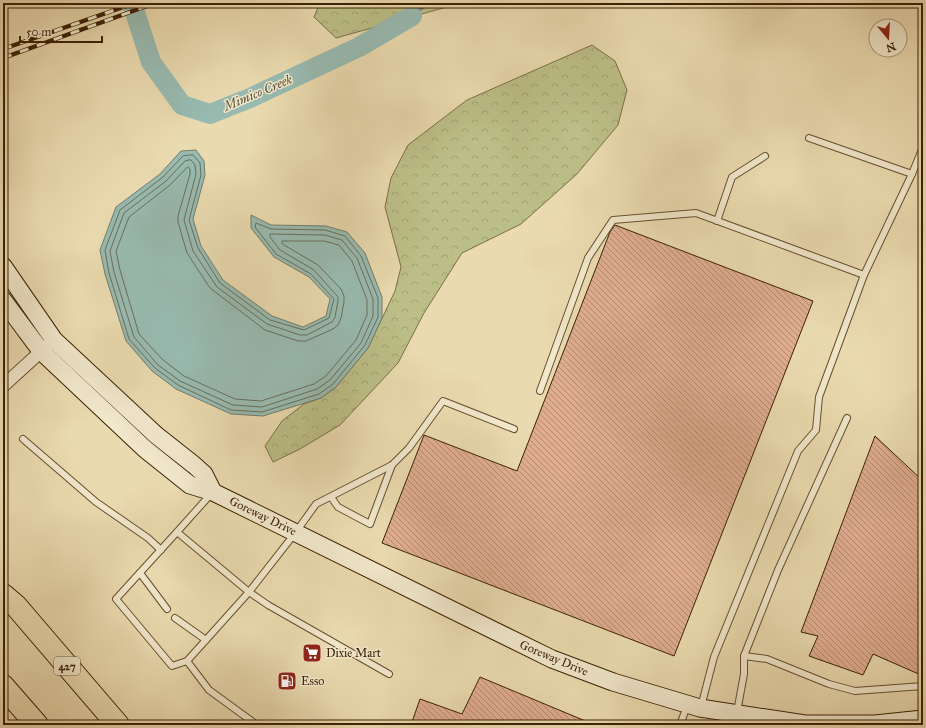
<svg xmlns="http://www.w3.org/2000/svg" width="926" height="728" viewBox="0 0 926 728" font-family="'IM FELL Great Primer',serif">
	<defs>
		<pattern id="forest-crowns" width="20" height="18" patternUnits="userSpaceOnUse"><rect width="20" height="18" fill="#bcbe87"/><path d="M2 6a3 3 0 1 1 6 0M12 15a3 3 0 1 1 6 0" fill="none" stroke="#a2a373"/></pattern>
		<pattern id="building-back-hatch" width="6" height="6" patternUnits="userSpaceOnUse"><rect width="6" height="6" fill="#dfac90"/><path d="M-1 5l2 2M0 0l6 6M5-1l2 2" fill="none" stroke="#b68c73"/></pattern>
	</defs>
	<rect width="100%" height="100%" fill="#eadaaf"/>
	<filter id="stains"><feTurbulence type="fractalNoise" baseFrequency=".005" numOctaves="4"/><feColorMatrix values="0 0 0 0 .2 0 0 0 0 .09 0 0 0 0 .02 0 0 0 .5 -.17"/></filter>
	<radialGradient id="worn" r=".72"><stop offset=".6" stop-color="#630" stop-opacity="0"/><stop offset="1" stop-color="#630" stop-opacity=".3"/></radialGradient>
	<g fill="url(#forest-crowns)" stroke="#7c7046">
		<path d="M320 3H461L336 38 314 17Z"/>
		<path d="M592 45 615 61 627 90 618 125 577 174 521 224 462 253 424 313 398 363 340 425 300 449 273 462 265 446 282 421 304 404 321 398 336 387 368 348 395 291 401 267 385 207 391 178 408 145 467 100Z"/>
	</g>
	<path fill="#98bab0" stroke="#737d6b" d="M196 150 204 161 205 175 193 219 201 246 223 280 272 316 303 327 326 316 330 299 309 277 274 257 251 228V215L271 225 326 226 347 232 365 253 382 297V318L368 348 336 387 321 398 263 416 231 414 176 389 152 371 126 341 105 274 100 250 116 207 160 174 181 151Z"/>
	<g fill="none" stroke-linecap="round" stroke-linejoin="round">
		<g stroke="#6a6e5a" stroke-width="1">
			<path d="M193 155 200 163 201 175 189 220 198 248 220 283 270 320 304 330 329 318 334 299 311 274 276 254 255 227 256 223 271 229 325 230 345 236 361 256 378 298V317L365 345 333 384 319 394 262 412 231 410 178 385 155 368 129 339 109 273 105 250 120 210 163 177 183 156Z"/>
			<path d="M191 160 195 165 196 174 184 220 193 251 217 287 267 324 300 335H307L332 322 335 317 338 301V297L314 270 280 250 270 237V234L325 235 342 240 357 258 373 299V316L361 343 330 380 317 389 262 407 233 405 180 381 158 365 134 337 114 272 110 251 124 213 166 181 185 161Z"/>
			<path d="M188 167 190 169V174L178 216V222L187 253 210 288 265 330 298 341H306L333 329 338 325 341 318 344 302V296L341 289 318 265 284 245 282 243V241H324L339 245 352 261 367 300V315L356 340 326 376 314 384 261 401 235 399 184 376 163 360 139 334 120 270 116 251 129 217 170 185Z"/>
		</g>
		<g stroke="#737d6b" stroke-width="3.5">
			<path d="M412 16 418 10 431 3"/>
			<path d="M923 300 920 306 923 318"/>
		</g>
		<path stroke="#98bab0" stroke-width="20" d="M132 3 151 62 182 105 210 114 250 98 359 47 412 16"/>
	</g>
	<g fill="url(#building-back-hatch)" stroke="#3b2104">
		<path d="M615 225 813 301 674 656 382 543 424 435 517 471 610 232Z"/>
		<path d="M875 436 923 481V668L921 675 873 654 863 675 809 656 818 636 801 632Z"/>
		<path d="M480 677 595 725H411L420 699 462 714Z"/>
	</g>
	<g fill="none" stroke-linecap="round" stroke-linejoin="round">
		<defs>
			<g id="lane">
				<path d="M809 138 912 174 864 275"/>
				<path d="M912 174 923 147"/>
				<path d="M717 221 732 177 765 156"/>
				<path d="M540 391 588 258 613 220 696 213 864 275 819 397 816 430 798 451 714 657 701 707"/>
				<path d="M23 439 96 502 148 538 161 550"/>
				<path d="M211 494 177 532 249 592 296 532 316 504 392 465 409 448 443 401 514 429"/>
				<path d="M331 497 338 507 370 524 392 465"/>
				<path d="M177 532 116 599 172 666 187 661 249 592 268 605 389 674"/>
				<path d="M140 573 167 609"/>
				<path d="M175 618 206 640"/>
				<path d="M744 656 767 659 829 684 855 691 923 686"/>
				<path d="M187 661 209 690 257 725"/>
				<path d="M737 712 744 674V656L778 570 847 418"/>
				<path d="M680 725 687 706"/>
			</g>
			<path id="street" d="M3 386 47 346"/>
			<g id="secondary">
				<path d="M3 266 54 340 156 435 194 465 204 474 213 492"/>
				<path d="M3 300 41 351 145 449 190 485 213 492 440 604 552 659 613 682 700 708 805 724H875L923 719"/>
			</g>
			<g id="highway">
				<path d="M3 595 16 606 118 725"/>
				<path d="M3 686 37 725"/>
			</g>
		</defs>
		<use href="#lane" stroke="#674f2f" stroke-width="8"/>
		<use href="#street" stroke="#674f2f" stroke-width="14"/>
		<use href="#secondary" stroke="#3b2104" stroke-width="19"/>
		<use href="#highway" stroke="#3b2104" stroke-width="24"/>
		<use href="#lane" stroke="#f1e7cb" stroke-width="6"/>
		<use href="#street" stroke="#f1e7cb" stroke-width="12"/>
		<use href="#secondary" stroke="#f1e7cb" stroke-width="17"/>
		<use href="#highway" stroke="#eadaaf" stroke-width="22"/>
		<defs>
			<g id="rail">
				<path d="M3 49 135 3"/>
				<path d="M3 58 155 3"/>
			</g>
		</defs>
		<use href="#rail" stroke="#3b2104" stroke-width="4.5"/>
		<use href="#rail" stroke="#f1e7cb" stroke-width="3" stroke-dasharray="9" stroke-linecap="butt"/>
	</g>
	<defs>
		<symbol id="supermarket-square" viewBox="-11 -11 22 22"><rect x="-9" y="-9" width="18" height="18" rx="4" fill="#8f2418" stroke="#f1e7cb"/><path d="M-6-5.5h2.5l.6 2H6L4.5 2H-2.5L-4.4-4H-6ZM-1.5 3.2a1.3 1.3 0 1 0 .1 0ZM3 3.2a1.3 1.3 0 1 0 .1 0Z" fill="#fff"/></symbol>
		<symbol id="fuel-square" viewBox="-11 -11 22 22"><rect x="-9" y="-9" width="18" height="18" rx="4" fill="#8f2418" stroke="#f1e7cb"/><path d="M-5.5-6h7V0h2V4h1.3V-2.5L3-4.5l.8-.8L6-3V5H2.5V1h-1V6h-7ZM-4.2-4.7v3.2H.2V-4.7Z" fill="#fff"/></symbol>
	</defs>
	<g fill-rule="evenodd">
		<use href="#supermarket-square" x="301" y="642" width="22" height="22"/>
		<use href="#fuel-square" x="276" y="670" width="22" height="22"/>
	</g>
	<g text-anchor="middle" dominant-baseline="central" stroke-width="3" stroke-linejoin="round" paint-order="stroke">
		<rect fill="#f1e7cb" stroke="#725c40" stroke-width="1" x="54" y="657" width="26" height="18" rx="3"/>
		<g font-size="11" font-weight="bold" fill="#3b2104">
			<text x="67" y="666">427</text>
		</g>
		<g font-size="12" fill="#3b2104" stroke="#f1e7cb">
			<text transform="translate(263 516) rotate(26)">Goreway Drive</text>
			<text transform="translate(554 658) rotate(23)">Goreway Drive</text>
		</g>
		<g font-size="12" fill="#3b2104" stroke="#f1e7cb" text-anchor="start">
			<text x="326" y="653">Dixie Mart</text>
			<text x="301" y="681">Esso</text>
		</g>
		<g font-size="13" font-style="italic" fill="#574f38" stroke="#f1e7cb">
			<text transform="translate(258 93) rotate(-23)">Mimico Creek</text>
		</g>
	</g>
	<rect width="926" height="728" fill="none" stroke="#eadaaf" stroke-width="16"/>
	<rect x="4" y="4" width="918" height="720" fill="none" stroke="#3b2104" stroke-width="2"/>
	<rect x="8" y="8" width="910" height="712" fill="none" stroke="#3b2104"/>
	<g transform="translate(888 38) rotate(162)"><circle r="19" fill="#f1e7cb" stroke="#a8987b"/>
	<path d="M0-3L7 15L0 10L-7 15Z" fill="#8f2418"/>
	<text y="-6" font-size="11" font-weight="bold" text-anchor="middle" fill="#3b2104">N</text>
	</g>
	<path d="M20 36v6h82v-6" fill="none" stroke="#3b2104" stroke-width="2"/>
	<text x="26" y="36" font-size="12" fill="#3b2104" stroke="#f1e7cb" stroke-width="3" paint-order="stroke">50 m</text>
	<rect width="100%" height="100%" filter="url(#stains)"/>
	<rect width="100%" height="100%" fill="url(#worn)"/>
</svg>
